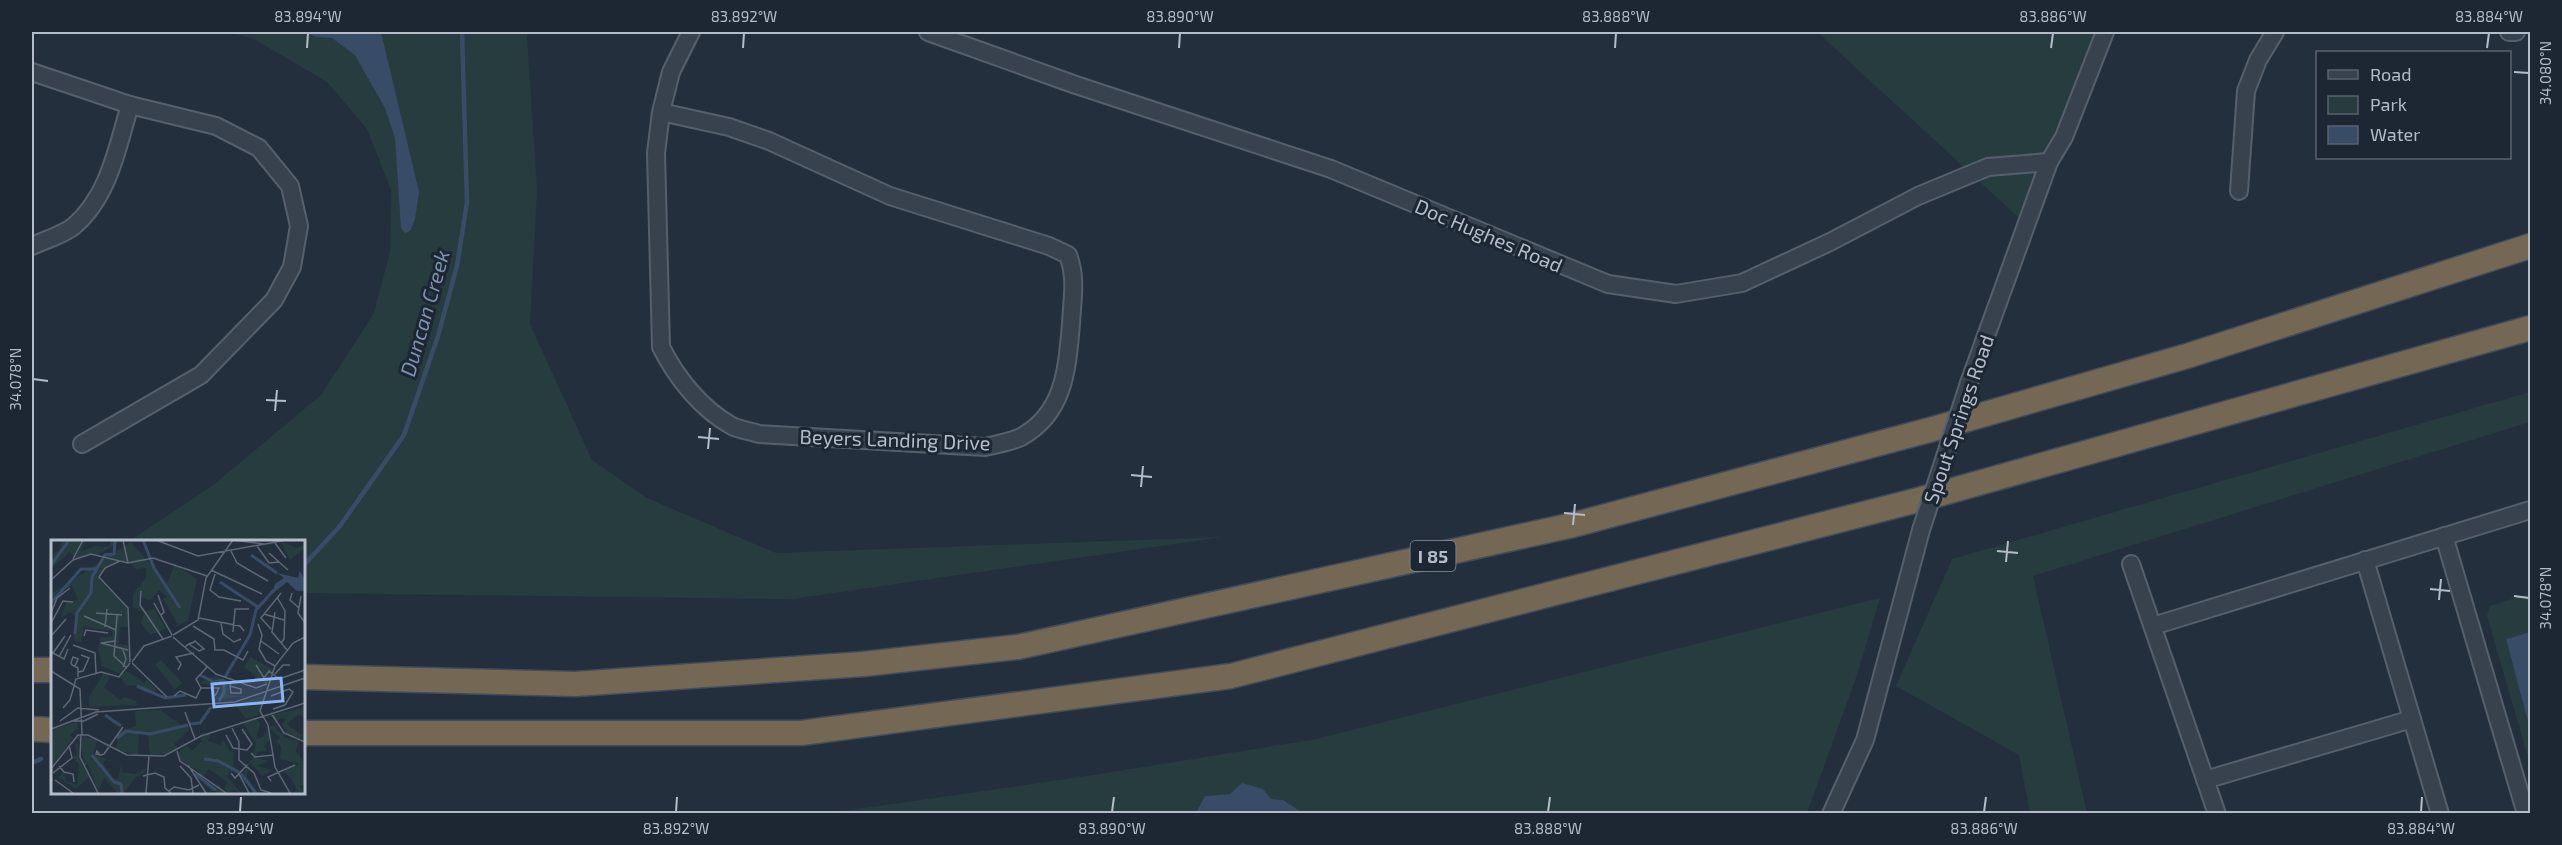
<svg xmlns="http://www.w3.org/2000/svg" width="2562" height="845" viewBox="0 0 2562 845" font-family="'Exo 2',sans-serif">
	<rect width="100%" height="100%" fill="#242f3e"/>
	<g fill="#263c3f">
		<path d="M227 32H529L527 37 537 190 530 324 592 460 647 498 776 553 1223 537 792 599 303 593V542H128L212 486 321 395 374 313 390 252 391 190 367 129 327 82 254 39Z"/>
		<path d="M1817 32H2116L2030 228Z"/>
		<path d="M2530 392V422L2033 576 2087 813H2030L2019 755 1896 686 1952 559Z"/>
		<path d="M2530 593V632L2506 639 2530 729V764L2487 616 2490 606Z"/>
		<path d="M1880 598 1857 675 1807 813 822 814 1094 775 1317 739Z"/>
	</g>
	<g fill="#394c67">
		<path d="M303 32H381L419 192 415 219 410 231 405 233 401 228 395 138 385 108 355 55 332 38 317 37Z"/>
		<path d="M2530 632V729L2506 639Z"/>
		<path d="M1242 783 1263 789 1271 799 1283 800 1303 813H1196L1205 796 1230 794Z"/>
	</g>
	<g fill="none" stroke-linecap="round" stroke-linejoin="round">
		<g stroke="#394c67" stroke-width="4.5">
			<path d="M303 566 340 526 404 435 438 336 457 266 467 202 462 32"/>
			<path d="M32 763 41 759"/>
		</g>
		<defs>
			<g id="minor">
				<path d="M928 32 1076 85 1331 169 1608 284 1676 294 1742 283 1830 242 1918 196 1988 167 2049 162"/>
				<path d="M2509 32H2516"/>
				<path d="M32 72 130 105 216 126 259 148 290 186 299 226 292 267 274 300 201 375 82 444"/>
				<path d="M661 112 729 127 769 141 890 196 1049 246 1068 255C1077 278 1072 300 1071 324 1067 368 1065 413 1021 437 1011 442 997 444 985 447L759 434C751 431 740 430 732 426 701 409 676 377 661 347L656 153 661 112 671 72 691 32"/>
				<path d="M2239 191 2246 91 2258 60 2275 32"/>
				<path d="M32 246C45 240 63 235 74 226 109 196 117 148 130 105"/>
				<path d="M1969 383 2049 162 2064 137 2105 32"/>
				<path d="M2444 536 2526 814"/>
				<path d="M2365 560 2440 814"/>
				<path d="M2131 564 2217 814"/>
				<path d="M2153 626 2530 510"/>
				<path d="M2205 780 2412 719"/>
				<path d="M1831 814 1865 740 1921 530"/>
			</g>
			<g id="highway">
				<path d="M32 670H52"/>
				<path d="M303 677 575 684 864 664 1018 647 1573 525 1933 429 2187 356 2530 246"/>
				<path d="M32 729 52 730"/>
				<path d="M303 733H801L1231 676 1918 500 2530 328"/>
			</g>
		</defs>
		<use href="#minor" stroke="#565f6c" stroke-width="20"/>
		<use href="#highway" stroke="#434c59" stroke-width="27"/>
		<use href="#minor" stroke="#38414e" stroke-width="16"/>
		<use href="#highway" stroke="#746855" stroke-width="24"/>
		<defs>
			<path id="minor-bridge" d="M1921 530 1969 383"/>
		</defs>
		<use href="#minor-bridge" stroke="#565f6c" stroke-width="20" stroke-linecap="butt"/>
		<use href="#minor-bridge" stroke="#38414e" stroke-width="16"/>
	</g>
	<path fill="none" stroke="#b4bcc9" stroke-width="2" d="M307 48 308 33M743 48 744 33M1179 48 1180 33M1615 48 1616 33M2051 48 2053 33M2487 48 2489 33M2514 72 2529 73M33 379 48 381M266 400 286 401M275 411 277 390M698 437 719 439M708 449 710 428M1131 475 1152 477M1141 487 1143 466M1564 513 1585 515M1573 525 1575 504M1997 551 2018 553M2006 562 2008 541M2430 589 2450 591M2514 596 2529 598M2439 600 2441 579M240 812 241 797M676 812 677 797M1112 812 1114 797M1548 812 1550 797M1984 812 1986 797M2421 812 2422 797"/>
	<g text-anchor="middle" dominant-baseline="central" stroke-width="6" stroke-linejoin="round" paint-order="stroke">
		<rect fill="#1d2633" stroke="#878f9c" stroke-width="1.5" x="1410.5" y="541" width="45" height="30" rx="4.5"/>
		<g font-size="18" font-weight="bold" fill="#b4bcc9">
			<text x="1433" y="556">I 85</text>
		</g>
		<g font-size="20" fill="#b4bcc9" stroke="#1d2633">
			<text transform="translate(1489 235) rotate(23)">Doc Hughes Road</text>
			<text transform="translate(1958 419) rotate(-71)">Spout Springs Road</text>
			<text transform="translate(895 439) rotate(2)">Beyers Landing Drive</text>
		</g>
		<g font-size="21" font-style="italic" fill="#7c92b1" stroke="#1d2633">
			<text transform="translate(424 313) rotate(-74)">Duncan Creek</text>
		</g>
	</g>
	<g transform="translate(51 540)">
		<rect width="254" height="254" fill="#242f3e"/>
		<path d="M11 0H36L30 11 45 6 58 7 60 0H71L50 13 24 19 19 12 0 28V16L8 10ZM80 2 116 43 124 24 146 39 137 81 127 85 112 59 116 57 108 50 99 61 89 56 87 62 93 72 103 69 115 89 99 95 90 83 93 73 82 67V54L95 38V28L85 29 77 22 68 21 57 26 47 37 76 68 77 87H69L68 104 77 105 80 121 71 135 51 126 47 109 49 97H61V91L33 87 30 102 22 100 26 78 19 72 10 78 15 62 27 60 21 46 7 52 0 64V54ZM230 2 246 8 253 4V9L239 20ZM199 117 222 129 216 146 193 127ZM110 120 131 143 124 150 104 124ZM76 131 93 143 96 140 106 150 94 153 86 146 75 145 69 137ZM53 133 59 137 53 147 69 160 74 157 85 161 86 165 38 167V157ZM164 136 176 140 178 155 195 156 163 160 170 154 171 147 147 143ZM213 156 208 174 195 179 184 164ZM253 168V177L248 174 236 184 250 195 253 193V202L251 197 246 199 236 194 231 185 235 179 229 178 226 182 218 175ZM109 170 132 186 137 184 138 190 123 204 128 208 117 214 99 215 97 196 88 192 87 215 65 210 67 192 85 186 84 171ZM205 177 209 184 205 199 212 197 217 188 219 200 213 206 216 211 206 212 205 216 202 215 205 204 192 183ZM26 182 27 189 19 195 22 198 3 224 0 220V190ZM225 184 226 191 234 194 232 197 248 201 245 211 253 222V245L249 246 253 253H243L246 250 241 240 233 231 248 224 229 219 230 207 225 201 229 198 218 187ZM159 194 157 201 169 205 172 200 178 211 183 212 182 227 193 234 196 224 203 217 217 221 206 226 221 230 211 236 200 223 197 226 196 236 206 253H202L194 236 178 231 177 237 190 253 183 250 176 253 173 249 176 242 158 229 151 238 164 247 167 244 174 253H163L165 251H160L145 235 149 232 128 219 129 210 136 206 141 211 151 201 149 197ZM32 195 46 201 42 215 69 223 55 220 52 223 57 231 63 226 58 232 62 238 67 239 71 223V232L84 234 90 231 91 223V231L96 227 94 232 83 239 73 253H67L53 238 47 251 37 225H34L30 208ZM29 196V202L25 198 21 202 28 204 27 217 38 237 25 249 7 237 13 233 15 241 26 245 28 224 21 217 26 216 24 204 19 203 23 199Z" fill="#263c3f"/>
		<path d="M249 31 253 38V51H246L236 42 221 54 224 44 233 38 226 33 247 38Z" fill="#394c67"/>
		<path fill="none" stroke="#394c67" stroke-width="3" d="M92 0 103 28 129 68M200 15 226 33M0 25 17 2M169 42 207 67M0 63 30 29H45M24 94 26 73 40 53 41 37 54 15 63 14 64 0M149 135 163 142 173 140M174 137 199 95 205 70 223 50M86 146 114 158 135 155M168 161 173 152V140M54 175 70 186M139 184 149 183 160 167M66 198 75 191 99 194 137 185M41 215 63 242 70 244 71 253M153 219 167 221 188 232M144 234 165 250M190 234 205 253"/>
		<path fill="none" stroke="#5e6776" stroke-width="1.5" d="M72 0 77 23M105 0 147 16 236 0M182 0 213 4M224 3 235 18M206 6 218 23 228 22M180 11 186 23 217 41M218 13 237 30M22 19 32 0M69 21 54 28 48 37 77 68 79 122M160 30 211 54M164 34 159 50 168 57 190 61M0 40 22 20 40 14 77 23 102 18 156 36M90 51 89 65 112 99M241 53 239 60 248 68M107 55 113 72 110 75M250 56 247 73 254 83M226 57 234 71 233 99 230 103M103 63 121 95M224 72 221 92 237 111M0 73 6 58 19 48M45 73 71 75M213 74 233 80M66 75 63 116 76 128M33 76 65 90M148 78 189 86 193 91M0 83 12 61 22 62M170 83 172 94 183 102 190 99M207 84 211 95 208 109 215 121 224 126M142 86 163 99 164 110H173L192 120 197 111M54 87 56 69M220 89 210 78 230 53M182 92 184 69H198M1 95 15 79M122 95 147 80 155 38 182 0M33 96 35 90 57 93M122 97 165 134 205 148 216 144M64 101 50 103 77 110M210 101 228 114M22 105 44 113 45 133M134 107 135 106 138 104 143 102 144 101 153 109 148 111 138 104M72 110 75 119 72 127M0 112 13 119 17 109M2 113 14 96M8 117 20 95M81 122 93 106 121 96M81 123 116 157M205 125 213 138 218 131 228 139 254 130M24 126 27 119 22 117 20 123 21 125 27 128V137M157 126 145 139 150 148H168L164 156M127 130 130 124 125 117 143 113M0 131 29 149 31 194M27 132 32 131 38 118 30 115M224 134 232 125H239M179 146 190 149V153H180L179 146 180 141M123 156 129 151 145 158 150 148M220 156 238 149 242 152 234 165 222 169M12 168 19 160 25 139 50 132 68 137 79 123M134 172 144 199M220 173 233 193 254 202M9 181 27 168 48 170M20 181H33L47 174M181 188 188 202V220L203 233 210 250 220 253M0 189 45 172 184 162 254 138M30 194 29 217 47 253M175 195 182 208 196 210 201 204 191 189M126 211 129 221 175 253M200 213 204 217 222 215M49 215 46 211 45 214 49 215H50L53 214 72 187M137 225 155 253M8 226 13 232 22 234 23 242M129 226 140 238 142 253M0 229 27 195H37L76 215 113 216 150 196 254 163M2 233 21 218 18 205M180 233 184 238 196 225M188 234 198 253M92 236 104 233 113 237 114 248 120 253M4 240 22 253M220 241 217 237 244 225M118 251 123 247 138 250 148 245M95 253 98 216M239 253 224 227 217 185 209 171 224 126 242 103 254 97"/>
		<path fill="#8ab4f8" fill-opacity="0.15" stroke="#8ab4f8" stroke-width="3" d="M230 138 232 161 163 167 161 144Z"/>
		<rect width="254" height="254" fill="none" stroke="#b4bcc9" stroke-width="3"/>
	</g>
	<rect width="2562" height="845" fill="none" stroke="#1d2633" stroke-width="66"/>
	<rect x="2316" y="51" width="195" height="108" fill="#1d2633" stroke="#59626f" stroke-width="1.5"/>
	<rect x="2328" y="70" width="30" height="9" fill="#38414e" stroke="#59626f" stroke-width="1.5"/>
	<text x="2370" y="81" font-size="18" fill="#b4bcc9">Road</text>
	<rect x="2328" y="96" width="30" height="18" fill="#263c3f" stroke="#59626f" stroke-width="1.5"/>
	<text x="2370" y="111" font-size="18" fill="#b4bcc9">Park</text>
	<rect x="2328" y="126" width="30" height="18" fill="#394c67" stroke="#59626f" stroke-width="1.5"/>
	<text x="2370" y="141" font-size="18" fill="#b4bcc9">Water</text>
	<rect x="33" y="33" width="2496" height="779" fill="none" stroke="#b4bcc9" stroke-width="2"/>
	<g font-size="15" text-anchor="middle" fill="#b4bcc9">
		<text x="308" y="22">83.894°W</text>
		<text x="744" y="22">83.892°W</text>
		<text x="1180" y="22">83.890°W</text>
		<text x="1616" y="22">83.888°W</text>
		<text x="2053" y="22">83.886°W</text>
		<text x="2489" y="22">83.884°W</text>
		<text transform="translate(2546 73) rotate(-90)" y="5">34.080°N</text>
		<text transform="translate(16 379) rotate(-90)" y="5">34.078°N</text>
		<text transform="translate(2546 598) rotate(-90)" y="5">34.078°N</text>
		<text x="240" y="834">83.894°W</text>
		<text x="676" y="834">83.892°W</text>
		<text x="1112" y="834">83.890°W</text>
		<text x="1548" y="834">83.888°W</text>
		<text x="1984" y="834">83.886°W</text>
		<text x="2421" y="834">83.884°W</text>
	</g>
</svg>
